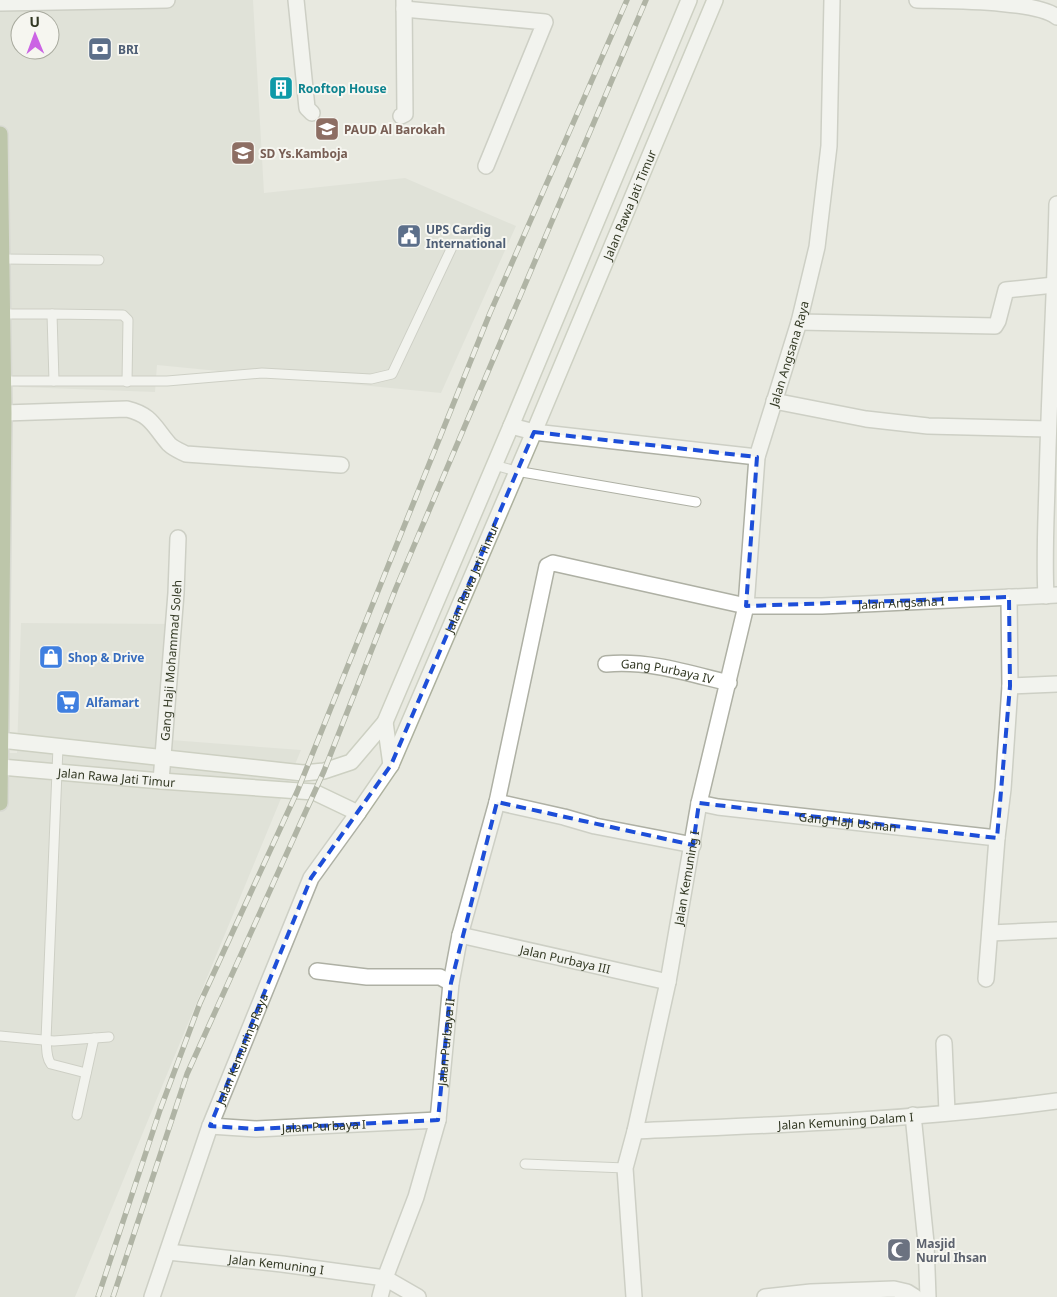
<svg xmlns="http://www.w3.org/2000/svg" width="1057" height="1297" viewBox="0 0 1057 1297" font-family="'Noto Sans',sans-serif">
	<rect width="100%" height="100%" fill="#e8e9e0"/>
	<g fill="#d8d9cf" fill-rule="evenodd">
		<path d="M0 0H253L264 193 405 178 516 226 441 393 157 365 155 392 20 387 0 379ZM20 20H50V50H20Z"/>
		<path d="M21 623 180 624 171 740 301 750 75 1297H0V753H17Z"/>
	</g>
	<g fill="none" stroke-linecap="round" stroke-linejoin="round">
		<defs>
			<g id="service">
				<path d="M3 259 99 260"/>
				<path d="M3 314H52"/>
				<path d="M3 381H167L262 373 371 379 392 374 453 245"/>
				<path d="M54 381 52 314 123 315 128 320 127 382"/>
				<path d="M494 465 516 471 696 502"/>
				<path d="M58 747 46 1040C47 1048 46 1058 51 1064L86 1073"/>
				<path d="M0 1036 54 1041 109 1037"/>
				<path d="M77 1115 94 1038"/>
				<path d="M525 1164 625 1168"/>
			</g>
			<g id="minor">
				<path d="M296 0 307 108 312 113"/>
				<path d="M917 0C948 1 1035 0 1057 17"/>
				<path d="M0 3 167 0"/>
				<path d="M404 9 545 22 486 166"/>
				<path d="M401 116 405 114 404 0"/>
				<path d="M799 322 995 326 998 321 1006 290 1054 285"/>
				<path d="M774 401 866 419 928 426 1048 429"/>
				<path d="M4 413 127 409C152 415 154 427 169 444 174 449 180 451 186 454L341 465"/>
				<path d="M511 426 534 432 757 457"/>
				<path d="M1046 596C1044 559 1046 522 1047 485 1049 391 1055 298 1057 204"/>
				<path id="s1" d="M606 664C648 660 688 673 729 683"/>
				<path d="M1010 686 1057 684"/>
				<path id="s2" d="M161 781 176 593 178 538"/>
				<path d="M497 802 564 817 595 826 693 845"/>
				<path id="s3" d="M699 803 718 807 997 838"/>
				<path d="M990 933 1057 930"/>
				<path id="s4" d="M460 935 668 982"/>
				<path d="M317 971 367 977H440L451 983"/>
				<path d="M986 979 997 838 1003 789 1010 686 1009 597"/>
				<path d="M944 1043 947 1112"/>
				<path d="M913 1115 926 1243 928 1297"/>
				<path id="s5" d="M210 1126 256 1129 438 1120"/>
				<path id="s6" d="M635 1131C776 1125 917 1120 1057 1101"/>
				<path id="s7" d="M168 1252 282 1264 385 1278 418 1297"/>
				<path id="s8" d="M152 1297 210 1126 311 878 358 813"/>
				<path id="s9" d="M380 1297 385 1278 416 1197 438 1120 451 983 460 935 497 802 547 566 553 563 746 606H822L1057 595"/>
				<path id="s10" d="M634 1297 625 1168 635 1131 668 982 699 803 746 606 757 457 799 322 817 247 829 146 832 0"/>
				<path d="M765 1297 811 1292 894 1289 907 1292 915 1297"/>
			</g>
			<g id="secondary">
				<path d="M385 722 391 765"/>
				<path d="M0 740 303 773 324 771 351 762 385 722 511 426 689 0"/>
				<path id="s11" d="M1 767 161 781 314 792 358 813 391 765 534 432 715 0"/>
			</g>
			<path id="primary" d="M0 134 4 413 0 803"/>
		</defs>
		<use href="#service" stroke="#aeb0a4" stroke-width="11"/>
		<use href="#minor" stroke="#aeb0a4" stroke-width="18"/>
		<use href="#secondary" stroke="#adb19e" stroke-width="18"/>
		<use href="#primary" stroke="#c6c7c1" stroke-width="18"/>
		<use href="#service" stroke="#fff" stroke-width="9"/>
		<use href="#minor" stroke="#fff" stroke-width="15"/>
		<use href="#secondary" stroke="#fff" stroke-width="15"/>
		<use href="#primary" stroke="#8b9b69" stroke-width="15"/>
		<defs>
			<g id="rail">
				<path d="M98 1297 160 1110 200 1003 297 792 490 313 627 0"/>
				<path d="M113 1297 187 1074 324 771 396 588 646 0"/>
			</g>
		</defs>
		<use href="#rail" stroke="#6d745d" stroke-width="5.5"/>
		<use href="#rail" stroke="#f6f6f0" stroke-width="4" stroke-dasharray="11" stroke-linecap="butt"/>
	</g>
	<path d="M0 0H1057V1297H0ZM534 432 757 457 746 606 1009 597 1010 686 997 838 699 803 693 845 497 802 451 983 438 1120 256 1129 210 1126 311 878 391 765Z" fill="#e8e9e0" fill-opacity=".55" fill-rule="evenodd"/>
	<path fill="none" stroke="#1d4ed8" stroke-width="4" stroke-dasharray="10 6" stroke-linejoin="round" d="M534 432 757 457 746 606 1009 597 1010 686 997 838 699 803 693 845 497 802 451 983 438 1120 256 1129 210 1126 311 878 391 765Z"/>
	<defs>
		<symbol id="bank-square" viewBox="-11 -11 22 22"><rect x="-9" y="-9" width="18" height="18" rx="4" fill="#5c6f8a" stroke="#f6f6f0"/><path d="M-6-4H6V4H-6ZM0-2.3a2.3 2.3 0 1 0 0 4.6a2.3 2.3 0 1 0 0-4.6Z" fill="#fff"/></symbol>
		<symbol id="building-square" viewBox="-11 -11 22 22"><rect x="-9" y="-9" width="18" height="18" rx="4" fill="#0f9aa8" stroke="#f6f6f0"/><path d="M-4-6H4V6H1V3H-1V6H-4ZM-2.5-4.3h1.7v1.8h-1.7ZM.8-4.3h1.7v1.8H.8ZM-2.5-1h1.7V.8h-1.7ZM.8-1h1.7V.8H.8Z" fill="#fff"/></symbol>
		<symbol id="school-square" viewBox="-11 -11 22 22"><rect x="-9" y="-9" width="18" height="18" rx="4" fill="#8d6e63" stroke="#f6f6f0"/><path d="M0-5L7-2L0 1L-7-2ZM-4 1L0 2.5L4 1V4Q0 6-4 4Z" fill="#fff"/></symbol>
		<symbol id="civic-square" viewBox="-11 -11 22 22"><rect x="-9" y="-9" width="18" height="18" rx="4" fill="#5c6f8a" stroke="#f6f6f0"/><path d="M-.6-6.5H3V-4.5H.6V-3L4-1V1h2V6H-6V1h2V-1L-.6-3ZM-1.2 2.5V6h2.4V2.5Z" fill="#fff"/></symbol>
		<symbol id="shop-square" viewBox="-11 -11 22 22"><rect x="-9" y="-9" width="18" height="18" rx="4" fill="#3f7fe0" stroke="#f6f6f0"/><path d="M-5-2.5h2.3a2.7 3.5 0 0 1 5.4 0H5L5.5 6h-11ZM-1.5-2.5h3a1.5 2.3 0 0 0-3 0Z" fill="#fff"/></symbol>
		<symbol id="supermarket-square" viewBox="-11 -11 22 22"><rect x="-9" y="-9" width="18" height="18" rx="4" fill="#3f7fe0" stroke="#f6f6f0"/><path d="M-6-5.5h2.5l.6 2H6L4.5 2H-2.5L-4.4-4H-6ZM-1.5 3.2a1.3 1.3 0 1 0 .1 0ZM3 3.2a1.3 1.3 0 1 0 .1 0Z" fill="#fff"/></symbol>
		<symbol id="mosque-square" viewBox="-11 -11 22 22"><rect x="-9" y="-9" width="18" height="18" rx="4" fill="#6b7280" stroke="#f6f6f0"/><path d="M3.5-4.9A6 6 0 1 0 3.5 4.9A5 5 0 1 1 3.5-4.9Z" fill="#fff"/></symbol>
	</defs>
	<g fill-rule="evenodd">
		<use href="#bank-square" x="86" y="35" width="28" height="28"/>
		<use href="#building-square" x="267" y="74" width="28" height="28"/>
		<use href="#school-square" x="313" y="115" width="28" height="28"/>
		<use href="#school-square" x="229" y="139" width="28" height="28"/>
		<use href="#civic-square" x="395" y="222" width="28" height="28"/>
		<use href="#shop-square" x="37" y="643" width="28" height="28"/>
		<use href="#supermarket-square" x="54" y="688" width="28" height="28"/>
		<use href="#mosque-square" x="885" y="1236" width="28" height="28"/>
	</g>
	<g text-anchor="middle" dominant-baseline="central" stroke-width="4" stroke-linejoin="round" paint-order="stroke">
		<g font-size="12" font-weight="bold" fill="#4e5e75" stroke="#f6f6f0" text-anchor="start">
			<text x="118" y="49">BRI</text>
			<text x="426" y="229">UPS Cardig<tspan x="426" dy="14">International</tspan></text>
		</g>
		<g font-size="12" font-weight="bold" fill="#0d838f" stroke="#f6f6f0" text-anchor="start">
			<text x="298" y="88">Rooftop House</text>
		</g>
		<g font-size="12" font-weight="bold" fill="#785e54" stroke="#f6f6f0" text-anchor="start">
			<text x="344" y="129">PAUD Al Barokah</text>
			<text x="260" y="153">SD Ys.Kamboja</text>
		</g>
		<g font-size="12" fill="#323823" stroke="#f6f6f0">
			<text stroke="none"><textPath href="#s11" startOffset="1030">Jalan Rawa Jati Timur</textPath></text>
			<text stroke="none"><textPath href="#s10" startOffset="962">Jalan Angsana Raya</textPath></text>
			<text stroke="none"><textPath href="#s11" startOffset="625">Jalan Rawa Jati Timur</textPath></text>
			<text stroke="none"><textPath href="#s9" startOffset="1112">Jalan Angsana I</textPath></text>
			<text stroke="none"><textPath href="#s2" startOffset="121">Gang Haji Mohammad Soleh</textPath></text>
			<text stroke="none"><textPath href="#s1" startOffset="62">Gang Purbaya IV</textPath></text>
			<text stroke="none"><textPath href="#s11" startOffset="116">Jalan Rawa Jati Timur</textPath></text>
			<text stroke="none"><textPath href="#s3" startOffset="150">Gang Haji Usman</textPath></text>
			<text stroke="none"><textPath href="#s10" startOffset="426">Jalan Kemuning I</textPath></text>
			<text stroke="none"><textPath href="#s4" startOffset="108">Jalan Purbaya III</textPath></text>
			<text stroke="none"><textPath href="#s9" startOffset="265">Jalan Purbaya II</textPath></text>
			<text stroke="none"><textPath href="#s8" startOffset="264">Jalan Kemuning Raya</textPath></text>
			<text stroke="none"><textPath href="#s6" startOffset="211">Jalan Kemuning Dalam I</textPath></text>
			<text stroke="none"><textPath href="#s5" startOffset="114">Jalan Purbaya I</textPath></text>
			<text stroke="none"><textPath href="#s7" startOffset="109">Jalan Kemuning I</textPath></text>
		</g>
		<g font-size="12" font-weight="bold" fill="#366cbe" stroke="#f6f6f0" text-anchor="start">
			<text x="68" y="657">Shop &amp; Drive</text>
			<text x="86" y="702">Alfamart</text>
		</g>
		<g font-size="12" font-weight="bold" fill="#5b616d" stroke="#f6f6f0" text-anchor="start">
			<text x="916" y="1243">Masjid<tspan x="916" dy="14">Nurul Ihsan</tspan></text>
		</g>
	</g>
	<g transform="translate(35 35) rotate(359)"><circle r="24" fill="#f6f6f0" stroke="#a8aa9e"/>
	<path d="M0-4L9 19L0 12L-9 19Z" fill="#cb64e4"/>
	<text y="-8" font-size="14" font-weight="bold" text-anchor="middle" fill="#323823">U</text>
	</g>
</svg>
